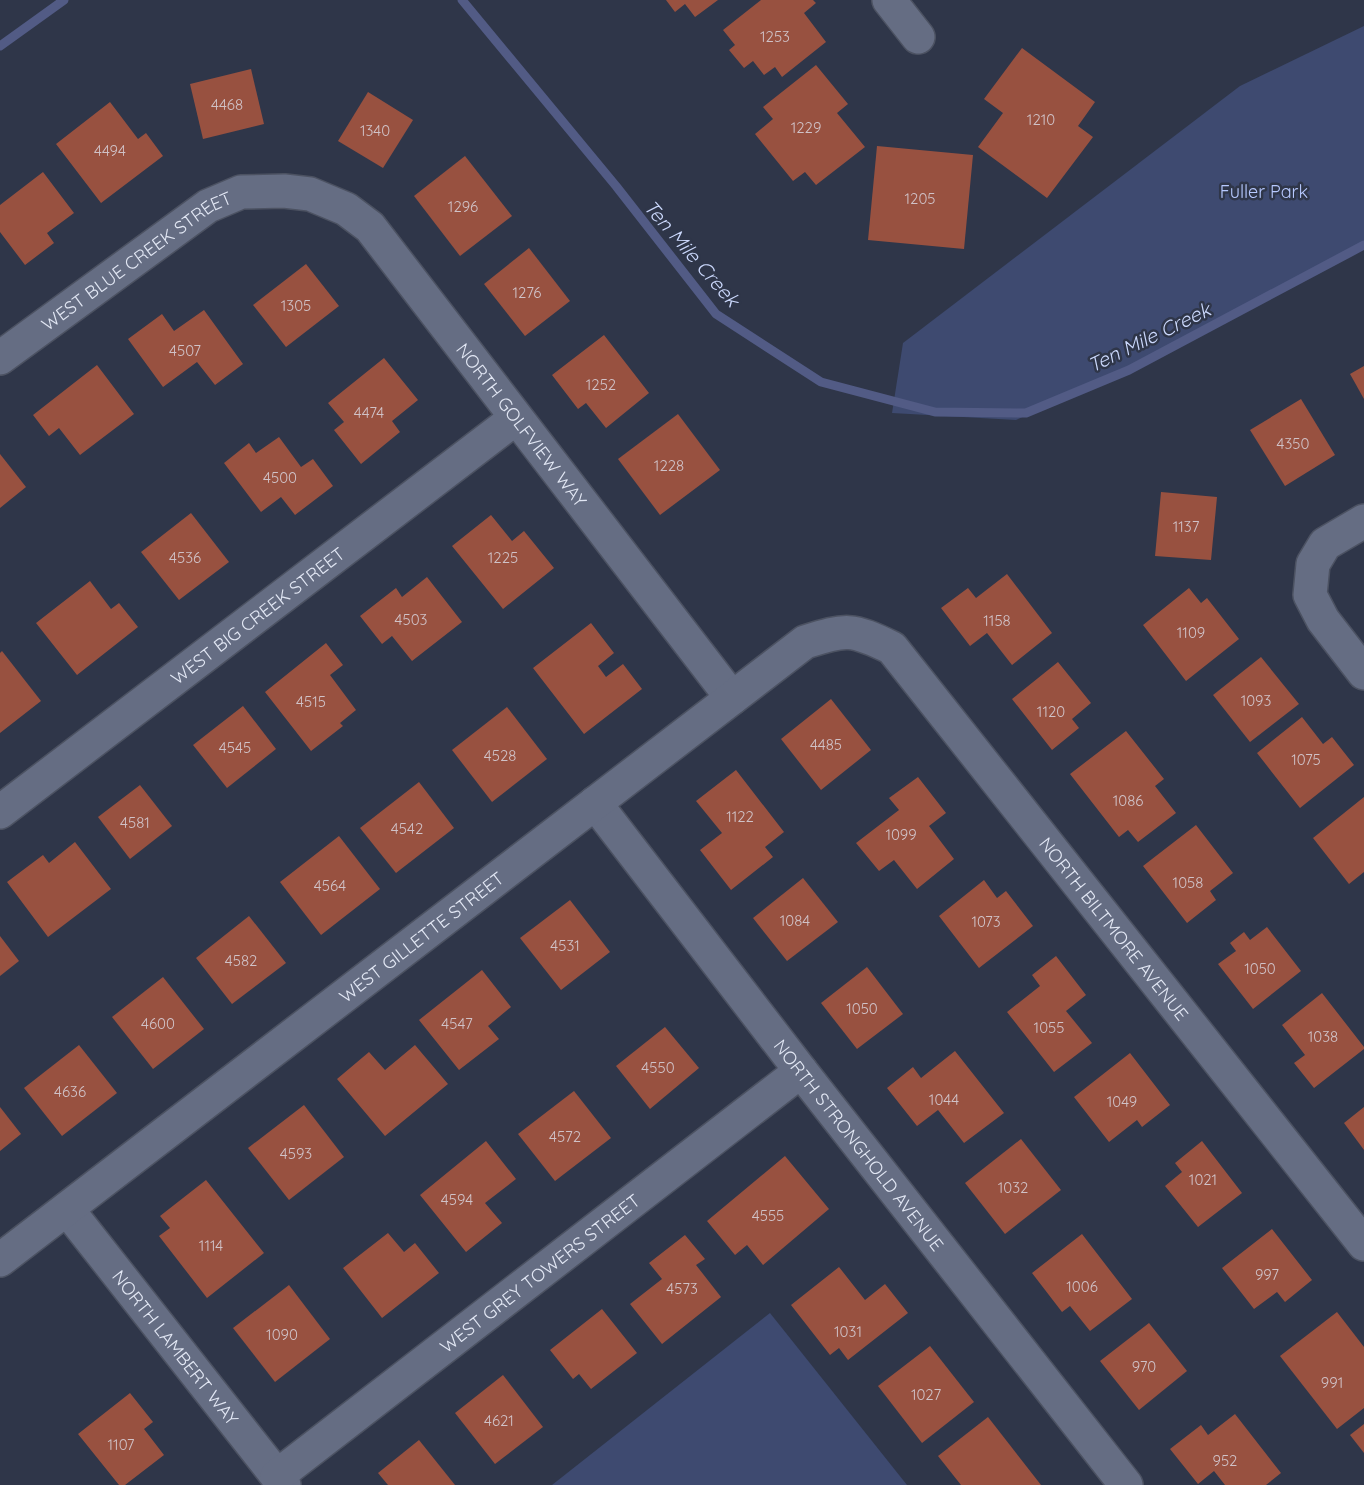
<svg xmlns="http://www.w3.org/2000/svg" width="1364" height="1485" viewBox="0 0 1364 1485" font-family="Quicksand,sans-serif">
	<rect width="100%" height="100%" fill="#2f3649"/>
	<g fill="#3e4a70">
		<path d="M1364 26V248L1209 330 1016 420 892 413 903 343 1240 86Z"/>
		<path d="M770 1313 907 1485H552Z"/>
	</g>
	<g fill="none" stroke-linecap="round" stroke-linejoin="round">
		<g stroke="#525b85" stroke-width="9">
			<path d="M462 0 616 186 716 314 821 382 935 412 1026 413 1129 370 1364 245"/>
			<path d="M0 46 64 0"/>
		</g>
	</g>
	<g fill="#985140">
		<path d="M666 0H718L695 17 685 4 675 12Z"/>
		<path d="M761 0H813L816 3 804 13 826 42 782 77 775 67 764 75 753 61 744 68 729 50 735 45 723 30Z"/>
		<path d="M1022 48 1095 102 1078 126 1093 137 1047 198 978 147 1003 113 984 99Z"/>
		<path d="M816 65 848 104 837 113 865 147 816 185 805 172 793 181 755 134 773 119 763 107Z"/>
		<path d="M251 69 264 124 203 139 190 84Z"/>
		<path d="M368 92 413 120 383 168 338 141Z"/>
		<path d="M110 102 138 139 146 133 163 156 101 203 56 144Z"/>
		<path d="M877 146 973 155 964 249 868 240Z"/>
		<path d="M465 156 512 216 460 256 414 196Z"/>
		<path d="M43 172 74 213 47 233 54 243 25 265 0 232V205Z"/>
		<path d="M529 248 570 301 525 336 484 284Z"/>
		<path d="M306 264 339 306 286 347 253 305Z"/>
		<path d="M204 310 243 364 215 385 197 362 163 387 128 339 162 314 174 331Z"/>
		<path d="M604 335 649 393 606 428 586 403 578 409 552 375Z"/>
		<path d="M384 358 418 400 392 421 400 432 361 464 334 430 344 422 328 403Z"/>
		<path d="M97 365 134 414 80 455 59 428 49 436 33 415Z"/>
		<path d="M1364 366V399L1350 374Z"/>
		<path d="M1301 399 1335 455 1285 486 1250 430Z"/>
		<path d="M678 414 720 470 660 515 618 459Z"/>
		<path d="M279 437 301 467 313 459 333 486 295 515 281 497 261 512 224 463 249 443 256 453Z"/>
		<path d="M0 454 26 487 0 508Z"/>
		<path d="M1161 492 1217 497 1211 560 1155 556Z"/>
		<path d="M191 513 229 562 179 600 141 552Z"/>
		<path d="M491 515 512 541 524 531 554 568 503 609 452 546Z"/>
		<path d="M1007 574 1052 633 1012 665 987 633 970 646 941 608 968 588 976 598Z"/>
		<path d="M427 577 462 622 412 661 392 636 382 644 360 616 396 588 402 597Z"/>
		<path d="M90 581 111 609 119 603 138 627 77 675 36 623Z"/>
		<path d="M1189 588 1201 603 1207 598 1239 639 1186 681 1143 625Z"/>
		<path d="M591 623 614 653 598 666 606 677 623 664 642 689 584 734 533 668Z"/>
		<path d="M326 643 343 665 330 675 356 710 340 723 343 726 311 751 265 692Z"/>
		<path d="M2 651 41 701 0 733V653Z"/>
		<path d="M1261 657 1299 704 1250 742 1213 695Z"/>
		<path d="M1058 662 1091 703 1072 719 1079 728 1052 750 1012 699Z"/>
		<path d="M831 699 871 750 821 790 781 739Z"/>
		<path d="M243 706 276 749 227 788 193 745Z"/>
		<path d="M507 707 547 759 492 802 452 750Z"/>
		<path d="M1302 717 1323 744 1332 737 1354 765 1300 808 1257 753Z"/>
		<path d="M1126 731 1164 779 1155 786 1176 813 1138 842 1128 830 1119 837 1070 774Z"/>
		<path d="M736 770 784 832 765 847 773 857 731 890 700 850 722 833 696 801Z"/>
		<path d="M918 777 946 813 929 826 954 859 917 889 894 860 879 871 856 843 899 810 889 798Z"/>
		<path d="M419 782 454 828 396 873 360 828Z"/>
		<path d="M140 785 172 826 130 859 98 817Z"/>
		<path d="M1364 797V872L1349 884 1313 838Z"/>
		<path d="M1196 825 1233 873 1210 891 1216 900 1187 923 1143 866Z"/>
		<path d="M339 836 380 889 321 935 280 882Z"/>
		<path d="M75 842 111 889 48 937 7 882 43 855 49 863Z"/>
		<path d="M803 878 838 922 787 961 753 918Z"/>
		<path d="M984 880 997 898 1006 891 1033 926 979 968 939 916Z"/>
		<path d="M570 900 610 952 561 990 520 938Z"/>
		<path d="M249 916 286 963 232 1004 196 958Z"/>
		<path d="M1267 927 1301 971 1253 1009 1218 964 1236 951 1230 943 1244 932 1250 940Z"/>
		<path d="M0 936 19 961 0 976Z"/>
		<path d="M1056 956 1086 995 1066 1011 1092 1043 1054 1072 1007 1012 1040 986 1032 975Z"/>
		<path d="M867 967 903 1014 857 1049 821 1003Z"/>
		<path d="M482 970 511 1007 488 1026 499 1039 459 1070 419 1020Z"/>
		<path d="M163 977 204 1029 153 1069 112 1017Z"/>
		<path d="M1322 993 1364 1047V1049L1314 1088 1294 1063 1305 1055 1282 1025Z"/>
		<path d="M665 1027 699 1068 650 1109 616 1066Z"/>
		<path d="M79 1045 117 1093 62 1136 24 1088Z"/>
		<path d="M415 1045 448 1084 385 1136 337 1079 369 1052 385 1070Z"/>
		<path d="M955 1051 1004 1113 964 1143 938 1110 917 1126 887 1088 913 1067 921 1078Z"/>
		<path d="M1130 1053 1170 1105 1142 1127 1137 1120 1109 1142 1074 1097Z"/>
		<path d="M574 1091 611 1138 555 1181 518 1134Z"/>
		<path d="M304 1105 344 1157 289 1200 248 1148Z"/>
		<path d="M0 1107 21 1134 0 1151Z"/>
		<path d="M1364 1107V1150L1344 1123Z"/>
		<path d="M1021 1139 1061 1190 1005 1234 965 1183Z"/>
		<path d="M486 1141 516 1179 485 1203 502 1223 466 1252 420 1195Z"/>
		<path d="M1202 1141 1242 1193 1198 1227 1165 1186 1182 1172 1175 1163Z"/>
		<path d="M785 1156 829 1209 763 1265 747 1245 735 1255 707 1221Z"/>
		<path d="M206 1180 264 1253 207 1298 159 1236 170 1228 160 1216Z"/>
		<path d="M1272 1229 1312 1280 1285 1302 1277 1292 1254 1309 1222 1268Z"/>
		<path d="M388 1233 404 1252 415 1243 439 1273 382 1318 343 1268Z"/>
		<path d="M1082 1234 1132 1299 1090 1331 1070 1306 1062 1312 1032 1273Z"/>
		<path d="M685 1235 705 1259 696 1265 721 1297 662 1344 630 1304 662 1279 649 1263Z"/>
		<path d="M839 1267 865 1300 885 1284 908 1313 848 1360 839 1348 830 1355 791 1305Z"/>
		<path d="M289 1285 330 1339 275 1382 233 1328Z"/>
		<path d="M602 1309 637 1353 591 1389 579 1374 573 1379 550 1350Z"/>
		<path d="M1337 1312 1364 1347V1408L1337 1429 1280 1356Z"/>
		<path d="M1149 1323 1187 1371 1139 1410 1100 1361Z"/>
		<path d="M930 1346 974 1402 922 1443 878 1386Z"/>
		<path d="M503 1375 543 1427 495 1464 455 1413Z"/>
		<path d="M130 1393 153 1422 144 1429 164 1455 125 1485H119L78 1434Z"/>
		<path d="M1235 1414 1281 1473 1266 1485H1225L1214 1471 1198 1484 1170 1449 1201 1425 1208 1435Z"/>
		<path d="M988 1417 1041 1485H961L938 1456Z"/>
		<path d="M1364 1424V1453L1350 1435Z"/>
		<path d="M419 1440 455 1485H388L378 1473Z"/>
	</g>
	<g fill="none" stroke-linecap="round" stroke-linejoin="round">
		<defs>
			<g id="minor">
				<path d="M889 0 918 37"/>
				<path id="s1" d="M0 358 208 206 241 192 284 191 310 194 346 209 370 227 732 698"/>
				<path d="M1364 521 1325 544 1313 564 1310 595 1323 620 1364 673"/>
				<path id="s2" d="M595 803 801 1071 1126 1485"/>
				<path id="s3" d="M0 812 516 418"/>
				<path id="s4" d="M67 1209 284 1485"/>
				<path id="s5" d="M0 1260 805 642C847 629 851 628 892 648L1364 1244"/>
				<path id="s6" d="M277 1476 801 1071"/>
			</g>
		</defs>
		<use href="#minor" stroke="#4c5262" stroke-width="36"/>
		<use href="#minor" stroke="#656d83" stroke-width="33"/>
	</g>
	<g text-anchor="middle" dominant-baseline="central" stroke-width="5" stroke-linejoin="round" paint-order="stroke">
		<g font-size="15" fill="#d0c2c7">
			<text x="775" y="36">1253</text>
			<text x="227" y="104">4468</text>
			<text x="1041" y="119">1210</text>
			<text x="806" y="127">1229</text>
			<text x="375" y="130">1340</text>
			<text x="110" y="150">4494</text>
			<text x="920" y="198">1205</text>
			<text x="463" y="206">1296</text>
			<text x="527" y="292">1276</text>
			<text x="296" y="305">1305</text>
			<text x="185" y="350">4507</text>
			<text x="601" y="384">1252</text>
			<text x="369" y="412">4474</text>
			<text x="1293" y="443">4350</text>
			<text x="669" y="465">1228</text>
			<text x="280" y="477">4500</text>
			<text x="1186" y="526">1137</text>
			<text x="185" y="557">4536</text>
			<text x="503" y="557">1225</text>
			<text x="411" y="619">4503</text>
			<text x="997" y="620">1158</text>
			<text x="1191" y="632">1109</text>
			<text x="1256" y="700">1093</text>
			<text x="311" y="701">4515</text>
			<text x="1051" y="711">1120</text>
			<text x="826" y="744">4485</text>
			<text x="235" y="747">4545</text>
			<text x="500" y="755">4528</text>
			<text x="1306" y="759">1075</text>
			<text x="1128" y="800">1086</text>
			<text x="740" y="816">1122</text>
			<text x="135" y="822">4581</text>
			<text x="407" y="828">4542</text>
			<text x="901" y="834">1099</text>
			<text x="1188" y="882">1058</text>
			<text x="330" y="885">4564</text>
			<text x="795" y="920">1084</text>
			<text x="986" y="921">1073</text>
			<text x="565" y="945">4531</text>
			<text x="241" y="960">4582</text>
			<text x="1260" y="968">1050</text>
			<text x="862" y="1008">1050</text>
			<text x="158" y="1023">4600</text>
			<text x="457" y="1023">4547</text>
			<text x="1049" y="1027">1055</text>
			<text x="1323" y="1036">1038</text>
			<text x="658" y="1067">4550</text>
			<text x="70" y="1091">4636</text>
			<text x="944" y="1099">1044</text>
			<text x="1122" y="1101">1049</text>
			<text x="565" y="1136">4572</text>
			<text x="296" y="1153">4593</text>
			<text x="1203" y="1179">1021</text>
			<text x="1013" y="1187">1032</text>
			<text x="457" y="1199">4594</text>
			<text x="768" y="1215">4555</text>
			<text x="211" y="1245">1114</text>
			<text x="1267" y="1274">997</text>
			<text x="1082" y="1286">1006</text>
			<text x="682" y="1288">4573</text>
			<text x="848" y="1331">1031</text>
			<text x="282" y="1334">1090</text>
			<text x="1144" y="1366">970</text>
			<text x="1332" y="1382">991</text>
			<text x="926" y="1394">1027</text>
			<text x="499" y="1420">4621</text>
			<text x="121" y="1444">1107</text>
			<text x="1225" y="1460">952</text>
		</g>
		<g font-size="18" fill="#b7c9ff" stroke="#2f3649">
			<text x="1264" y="191">Fuller Park</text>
		</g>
		<g font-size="18" fill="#e2e7f4" stroke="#2f3649">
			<text stroke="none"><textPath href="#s1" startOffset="168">WEST BLUE CREEK STREET</textPath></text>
			<text stroke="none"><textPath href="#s1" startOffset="681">NORTH GOLFVIEW WAY</textPath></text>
			<text stroke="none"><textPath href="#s3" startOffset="324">WEST BIG CREEK STREET</textPath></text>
			<text stroke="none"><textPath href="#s5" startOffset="1464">NORTH BILTMORE AVENUE</textPath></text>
			<text stroke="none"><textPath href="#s5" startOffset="531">WEST GILLETTE STREET</textPath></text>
			<text stroke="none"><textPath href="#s2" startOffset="432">NORTH STRONGHOLD AVENUE</textPath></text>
			<text stroke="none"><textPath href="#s6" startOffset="332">WEST GREY TOWERS STREET</textPath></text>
			<text stroke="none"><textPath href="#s4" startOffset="176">NORTH LAMBERT WAY</textPath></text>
		</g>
		<g font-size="20" font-style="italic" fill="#cbd8fc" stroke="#2f3649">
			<text transform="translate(692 253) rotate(49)">Ten Mile Creek</text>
			<text transform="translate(1149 337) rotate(-26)">Ten Mile Creek</text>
		</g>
	</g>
</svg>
